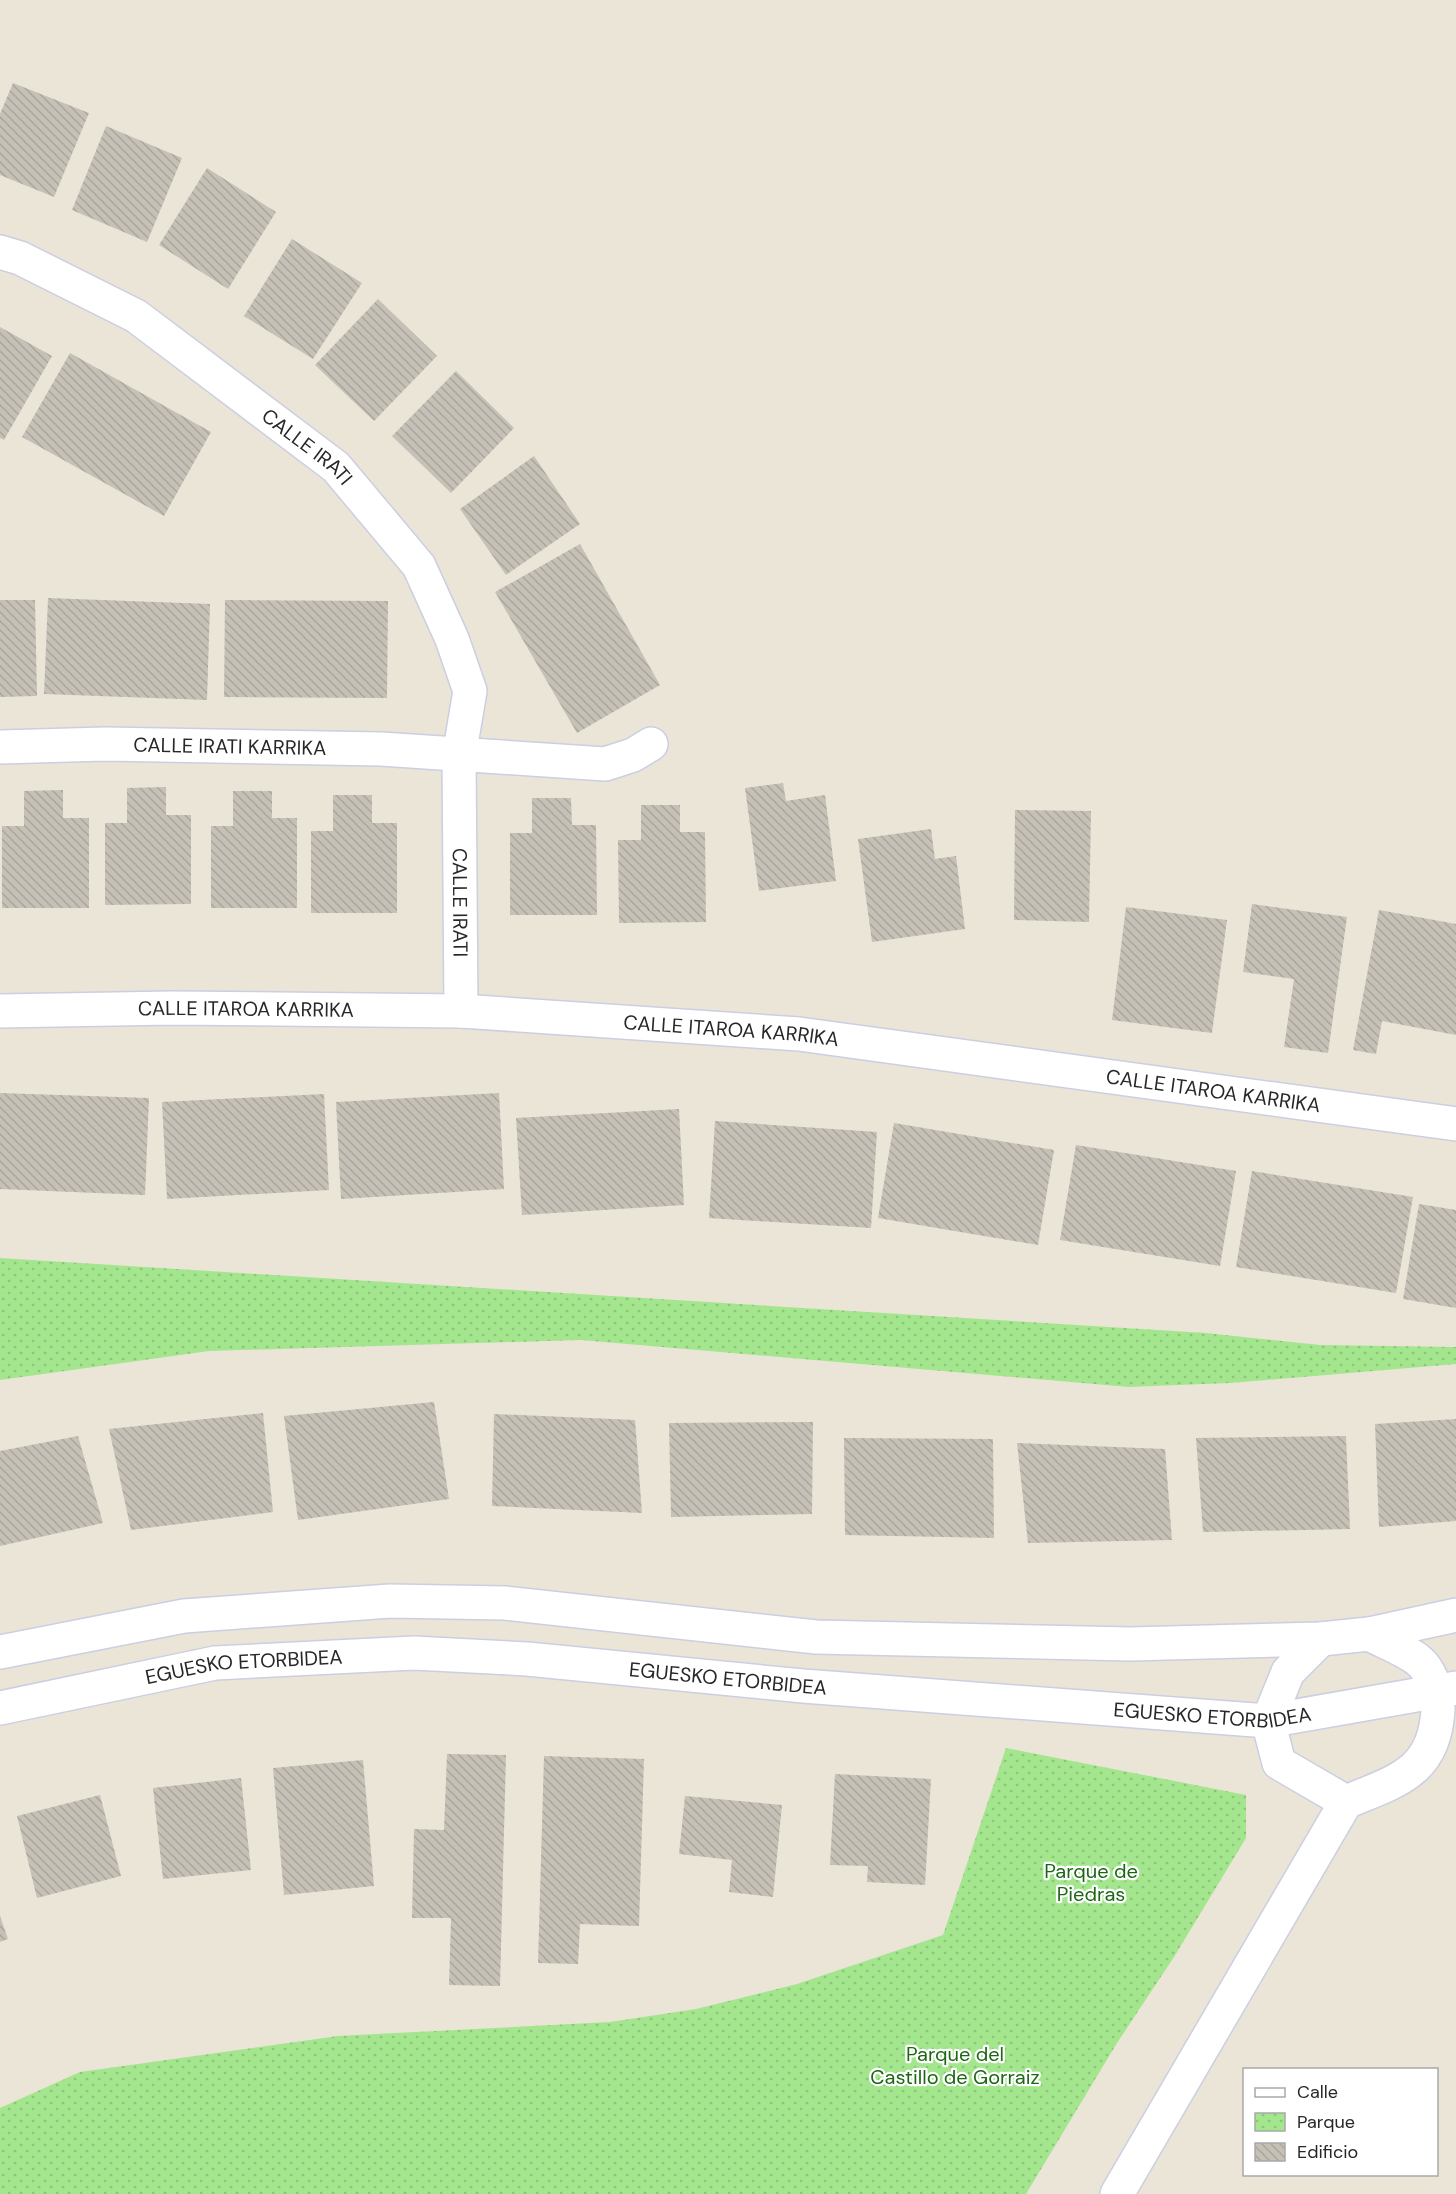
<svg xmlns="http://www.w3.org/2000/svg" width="1456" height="2194" viewBox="0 0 1456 2194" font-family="'DM Sans',sans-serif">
	<defs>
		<pattern id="park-dots" width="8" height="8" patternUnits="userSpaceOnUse" patternTransform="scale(1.5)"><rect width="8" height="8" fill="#a3e68e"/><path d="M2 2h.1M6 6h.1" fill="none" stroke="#8cc57a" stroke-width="1.8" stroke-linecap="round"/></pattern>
		<pattern id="building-back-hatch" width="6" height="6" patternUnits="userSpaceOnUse" patternTransform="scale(1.5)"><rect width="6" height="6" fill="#c6c1b7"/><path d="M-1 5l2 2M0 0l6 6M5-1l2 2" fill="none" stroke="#aaa69d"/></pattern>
	</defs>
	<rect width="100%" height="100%" fill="#ebe5d7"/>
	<g fill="url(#park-dots)">
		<path d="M0 1258 1206 1333 1320 1345 1456 1347V1364L1230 1383 1129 1387 581 1340 209 1351 0 1380Z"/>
		<path d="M1006 1748 1246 1795V1838L1174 1957 1117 2043 1026 2194H0V2108L80 2072 338 2036 610 2022 696 2009 797 1984 943 1935Z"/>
	</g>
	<g fill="url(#building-back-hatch)">
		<path d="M13 83 89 113 54 197 0 175V114Z"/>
		<path d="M106 126 182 158 147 242 72 210Z"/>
		<path d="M207 168 276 212 228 289 159 245Z"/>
		<path d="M292 239 362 283 313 359 244 316Z"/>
		<path d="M378 299 437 356 374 421 315 365Z"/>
		<path d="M0 327 52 356 4 440 0 438Z"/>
		<path d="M70 353 211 432 164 516 22 437Z"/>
		<path d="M456 371 514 428 451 493 392 436Z"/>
		<path d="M534 456 580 524 506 575 460 509Z"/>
		<path d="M580 544 660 685 577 733 495 592Z"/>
		<path d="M48 598 210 604 207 700 44 694Z"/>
		<path d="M0 600H35L37 696 0 697Z"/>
		<path d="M225 600 388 601 387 698 224 697Z"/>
		<path d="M783 783 786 801 825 795 836 881 759 891 745 788Z"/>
		<path d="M166 787V815H191V904L105 905V823H127V788Z"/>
		<path d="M63 790V818H89V908H2V826H24V791Z"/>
		<path d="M233 791H272V818H297V908H211V826H233Z"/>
		<path d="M333 795H372V823H397V913H311V831H333Z"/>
		<path d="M532 798H571L572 825H596L597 915H510V833H532Z"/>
		<path d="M641 805H680V832H705L706 922 619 923 618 840H641Z"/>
		<path d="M1015 810 1091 811 1089 922 1014 920Z"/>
		<path d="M931 829 935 859 956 856 965 929 872 942 858 839Z"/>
		<path d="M1252 904 1347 917 1328 1053 1284 1047 1294 979 1243 972Z"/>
		<path d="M1126 907 1227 920 1212 1033 1112 1020Z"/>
		<path d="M1379 910 1456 924V1035L1382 1021 1376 1054 1353 1050Z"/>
		<path d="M0 1093 149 1098 145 1195 0 1189Z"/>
		<path d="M499 1093 504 1189 341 1199 336 1102Z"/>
		<path d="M324 1094 329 1190 167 1199 162 1102Z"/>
		<path d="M679 1109 684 1205 522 1215 516 1118Z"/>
		<path d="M715 1121 877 1132 871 1228 709 1218Z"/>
		<path d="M894 1123 1054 1150 1038 1245 878 1218Z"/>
		<path d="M1076 1145 1236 1171 1220 1266 1060 1240Z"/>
		<path d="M1252 1171 1413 1197 1396 1293 1236 1267Z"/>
		<path d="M1419 1204 1456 1210V1308L1403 1299Z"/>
		<path d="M434 1402 449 1499 298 1520 284 1416Z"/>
		<path d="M263 1413 273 1512 131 1530 109 1429Z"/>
		<path d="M494 1414 635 1420 642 1513 492 1506Z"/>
		<path d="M1456 1419V1521L1379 1527 1375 1424Z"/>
		<path d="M813 1422 812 1514 671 1517 669 1423Z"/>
		<path d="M78 1436 103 1523 0 1546V1451Z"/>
		<path d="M1346 1436 1350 1529 1203 1532 1196 1438Z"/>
		<path d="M844 1438 993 1439 994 1538 845 1535Z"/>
		<path d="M1017 1443 1165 1449 1172 1540 1028 1543Z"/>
		<path d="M447 1754 506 1755 500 1986 449 1985 451 1918H412L414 1829 444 1830Z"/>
		<path d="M544 1756 644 1759 639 1926 580 1924 578 1964 538 1963Z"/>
		<path d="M363 1760 374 1886 284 1895 273 1768Z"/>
		<path d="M835 1774 931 1779 925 1885 867 1882 868 1866 830 1865Z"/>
		<path d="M241 1778 251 1870 163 1879 153 1788Z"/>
		<path d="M100 1795 121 1876 37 1898 17 1816Z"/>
		<path d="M685 1796 782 1805 773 1897 729 1892 732 1860 679 1854Z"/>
		<path d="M0 1916 8 1939 0 1942Z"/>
	</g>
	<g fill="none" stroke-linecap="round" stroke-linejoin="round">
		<defs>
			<g id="minor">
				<path id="s1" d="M0 252 20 258 136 316 336 467 419 566 452 639 470 691 459 756 461 1011"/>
				<path id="s2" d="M0 747 105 744 381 749 605 764 633 755 651 744"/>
				<path id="s3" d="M0 1011 172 1008 461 1011 799 1034 1456 1124"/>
				<path d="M1321 1639 1288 1672 1268 1721 1279 1763 1346 1802C1397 1781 1435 1772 1438 1709 1438 1693 1431 1670 1418 1660 1404 1649 1384 1642 1369 1634"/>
				<path d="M1117 2194 1346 1802"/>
			</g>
			<g id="tertiary">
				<path d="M0 1652 184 1616 390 1601 505 1603 816 1637 1130 1644 1321 1639 1369 1634 1456 1615"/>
				<path id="s4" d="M0 1708 215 1663 414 1653 527 1659 803 1686 1268 1721 1456 1688"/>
			</g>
		</defs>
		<use href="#minor" stroke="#cccee2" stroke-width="36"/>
		<use href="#tertiary" stroke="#cccee2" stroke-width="36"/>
		<use href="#minor" stroke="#fff" stroke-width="33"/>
		<use href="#tertiary" stroke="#fff" stroke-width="33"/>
	</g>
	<g text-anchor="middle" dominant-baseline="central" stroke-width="4.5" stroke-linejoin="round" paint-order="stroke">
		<g font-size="20" fill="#272727" stroke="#fff">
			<text stroke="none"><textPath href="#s1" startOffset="366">CALLE IRATI</textPath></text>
			<text stroke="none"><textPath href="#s2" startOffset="230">CALLE IRATI KARRIKA</textPath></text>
			<text stroke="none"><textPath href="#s1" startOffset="878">CALLE IRATI</textPath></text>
			<text stroke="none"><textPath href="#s3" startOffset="246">CALLE ITAROA KARRIKA</textPath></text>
			<text stroke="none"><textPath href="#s3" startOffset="732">CALLE ITAROA KARRIKA</textPath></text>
			<text stroke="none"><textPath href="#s3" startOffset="1218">CALLE ITAROA KARRIKA</textPath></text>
			<text stroke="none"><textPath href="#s4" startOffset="248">EGUESKO ETORBIDEA</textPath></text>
			<text stroke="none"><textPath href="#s4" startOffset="734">EGUESKO ETORBIDEA</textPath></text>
			<text stroke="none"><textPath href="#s4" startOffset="1220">EGUESKO ETORBIDEA</textPath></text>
		</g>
		<g font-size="20" fill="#1c6714" stroke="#fff">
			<text x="1091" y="1871">Parque de<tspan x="1091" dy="23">Piedras</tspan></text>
			<text x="955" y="2054">Parque del<tspan x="955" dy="23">Castillo de Gorraiz</tspan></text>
		</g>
	</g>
	<rect x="1243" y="2068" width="195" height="108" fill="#ffffff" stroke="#a9a9a9" stroke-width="1.5"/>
	<rect x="1255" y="2088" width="30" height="9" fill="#ffffff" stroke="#a9a9a9" stroke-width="1.5"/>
	<text x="1297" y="2098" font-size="18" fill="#272727">Calle</text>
	<rect x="1255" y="2113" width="30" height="18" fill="url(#park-dots)" stroke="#a9a9a9" stroke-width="1.5"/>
	<text x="1297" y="2128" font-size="18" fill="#272727">Parque</text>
	<rect x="1255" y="2143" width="30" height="18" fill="url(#building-back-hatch)" stroke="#a9a9a9" stroke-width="1.5"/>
	<text x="1297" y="2158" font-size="18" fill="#272727">Edificio</text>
</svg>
